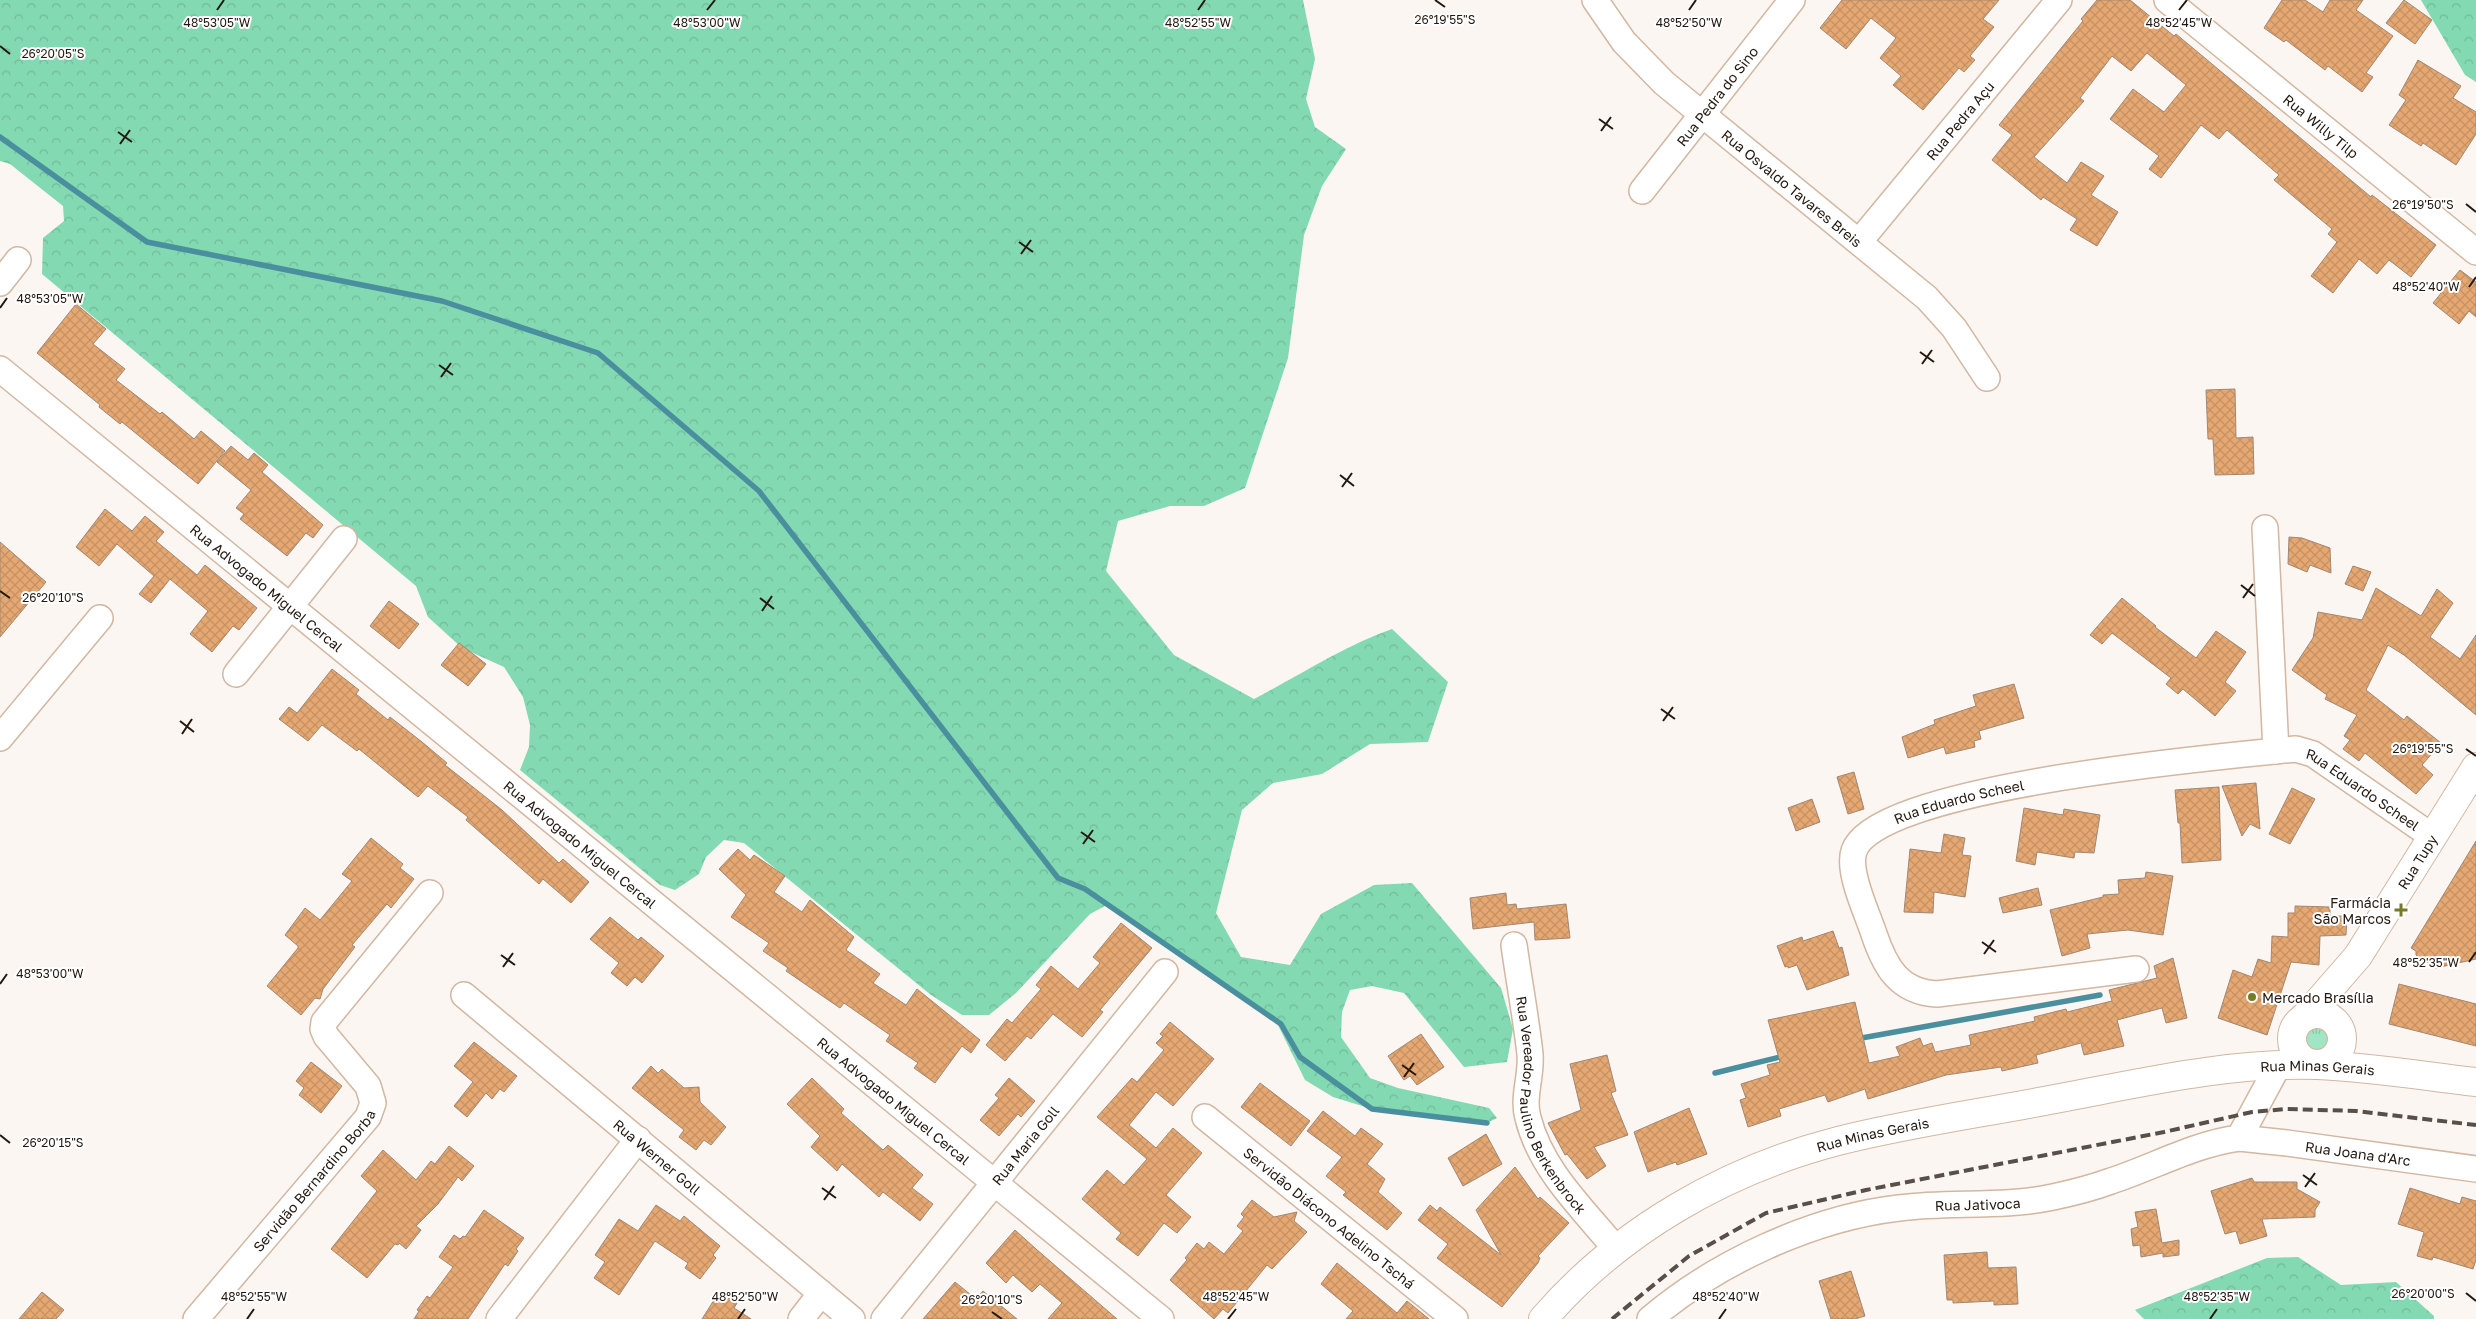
<svg xmlns="http://www.w3.org/2000/svg" width="2476" height="1319" viewBox="0 0 2476 1319" font-family="'Golos Text',sans-serif">
	<defs>
		<pattern id="grass-tufts" width="24" height="20" patternUnits="userSpaceOnUse" patternTransform="scale(1.25)"><rect width="24" height="20" fill="#a0e5c4"/><path d="M3 7l-1-3M5 7V3M7 7l1-3M15 17l-1-3M17 17v-4M19 17l1-3" fill="none" stroke="#8ac4a7"/></pattern>
		<pattern id="forest-crowns" width="20" height="18" patternUnits="userSpaceOnUse" patternTransform="scale(1.25)"><rect width="20" height="18" fill="#83d9b2"/><path d="M2 6a3 3 0 1 1 6 0M12 15a3 3 0 1 1 6 0" fill="none" stroke="#71ba98"/></pattern>
		<pattern id="building-cross-hatch" width="8" height="8" patternUnits="userSpaceOnUse" patternTransform="scale(1.25)"><rect width="8" height="8" fill="#e6a872"/><path d="M0 0l8 8M0 8l8-8" fill="none" stroke="#c59062"/></pattern>
	</defs>
	<rect width="100%" height="100%" fill="#fcf6f2"/>
	<circle fill="url(#grass-tufts)" cx="2317" cy="1039" r="16"/>
	<g fill="url(#forest-crowns)">
		<path d="M0 0H1303L1315 59 1306 99 1315 127 1346 149 1322 186 1304 235 1288 358 1245 488 1204 506H1170L1118 521 1106 571 1174 655 1254 699C1300 675 1344 646 1392 629L1448 682 1428 742 1370 744 1322 774 1273 783 1242 810 1216 913 1241 957 1290 965 1321 914 1374 885 1412 883 1501 988 1513 1029 1507 1062 1464 1067 1404 993 1372 986 1350 990 1342 1012 1341 1037 1370 1078 1398 1088 1489 1108 1497 1118 1487 1123 1372 1109 1333 1097 1305 1080 1276 1021 1107 905 1090 914 1016 993 989 1015H962L931 995 744 843 724 840 706 857 699 874 675 890 660 885 520 770 529 747 530 725 523 697 504 667 462 648 428 617 416 586 42 274 43 238 64 221 63 206 10 164 0 161Z"/>
		<path d="M2421 0H2476V82L2465 75Z"/>
		<path d="M2298 1257 2341 1285 2396 1282 2434 1316V1319H2144L2135 1310 2267 1258Z"/>
	</g>
	<g fill="none" stroke-linecap="round" stroke-linejoin="round">
		<g stroke="#4a8f9d" stroke-width="5.5">
			<path d="M0 137 147 242 442 301 598 353 759 491 1058 878 1085 889 1281 1024 1300 1057 1372 1109 1487 1123"/>
			<path d="M1856 1039 2100 995"/>
			<path d="M1715 1073 1784 1056"/>
		</g>
	</g>
	<g fill="url(#building-cross-hatch)" stroke="#a18772">
		<path d="M1842 0H1999L1983 19 1994 27 1970 56 1975 60 1964 72 1959 68 1923 110 1893 85 1901 76 1880 58 1896 38 1871 18 1846 49 1820 28Z"/>
		<path d="M2097 0H2130L2174 36 2176 34 2200 54 2371 197 2372 195 2436 245 2411 277 2389 260 2377 274 2359 259 2333 293 2311 276 2337 242 2328 234 2332 229 2274 180 2279 175 2227 130 2219 139 2201 125 2161 178 2149 169 2159 156 2110 119 2133 89 2164 112 2186 85 2147 53 2131 71 2112 56 2080 98 2084 101 2034 157 2067 183 2081 162 2104 176 2091 195 2118 212 2097 246 2070 230 2077 219 2043 197 2041 200 1992 160 2012 135 1999 125 2083 21 2081 19Z"/>
		<path d="M2282 0H2305L2323 12 2330 0H2363L2356 10 2393 36 2366 73 2373 77 2362 92 2328 66 2325 70 2286 40 2284 42 2264 28Z"/>
		<path d="M2404 0 2432 20 2415 44 2386 23Z"/>
		<path d="M2418 60 2461 86 2453 98 2476 112V134L2456 165 2423 143 2421 146 2389 125 2406 100 2399 95Z"/>
		<path d="M2460 270 2476 282V317L2469 311 2459 324 2433 303Z"/>
		<path d="M76 304 106 329 93 344 125 369 116 380 160 414 162 412 194 439 201 431 225 451 198 484 122 422 120 424 99 407 100 405 37 353Z"/>
		<path d="M2235 389 2236 438 2253 437 2254 474 2215 475 2213 439H2208L2206 390Z"/>
		<path d="M231 446 248 460 254 453 268 465 262 472 323 525 313 538 306 533 287 556 240 519 244 514 236 508 251 490 217 462Z"/>
		<path d="M105 509 132 531 145 516 164 532 156 541 197 575 205 565 257 608 239 630 233 626 212 652 190 634 208 611 170 579 151 603 139 594 154 576 117 544 99 566 76 547Z"/>
		<path d="M2289 537 2302 538 2330 548 2331 573 2310 565 2307 572 2288 564Z"/>
		<path d="M0 542 46 582 0 637Z"/>
		<path d="M2353 566 2371 572 2363 591 2345 584Z"/>
		<path d="M2376 588 2421 616 2437 589 2453 603 2430 637 2460 659 2476 635V715L2404 655 2388 645 2366 690 2404 720 2407 716 2441 743 2422 765 2433 775 2416 794 2365 753 2359 761 2343 749 2350 740 2344 736 2357 715 2325 699 2327 695 2292 670 2313 638 2318 612 2362 620Z"/>
		<path d="M2122 598 2156 626 2155 627 2196 658 2216 631 2246 652 2225 682 2236 691 2215 716 2183 689 2178 694 2166 684 2171 678 2112 633 2102 644 2090 635Z"/>
		<path d="M389 601 419 624 399 649 370 626Z"/>
		<path d="M459 643 486 664 468 686 441 665Z"/>
		<path d="M332 669 359 690 356 694 388 720 390 717 422 742 447 763 445 765 502 810 559 863 563 859 589 882 571 903 543 879 539 884 466 820 468 817 428 786 418 797 359 749 357 751 322 725 308 741 279 719 289 707 297 713Z"/>
		<path d="M2014 684 2024 718 1979 731 1981 739 1974 741 1975 747 1946 754 1944 747 1908 758 1902 737 1935 724 1934 720 1976 706 1973 695Z"/>
		<path d="M1854 772 1864 809 1848 814 1837 777Z"/>
		<path d="M2256 783 2260 829 2250 824 2242 836 2222 786Z"/>
		<path d="M2219 787 2221 860 2182 863 2180 823H2178L2175 790Z"/>
		<path d="M2292 788 2315 799 2290 844 2269 834Z"/>
		<path d="M1812 799 1820 822 1796 831 1788 808Z"/>
		<path d="M2024 808 2063 815 2064 809 2100 815 2094 853 2075 852 2074 858 2037 852 2035 865 2016 861Z"/>
		<path d="M1944 834 1965 838 1962 855 1971 856 1965 897 1934 892 1933 913 1904 912 1910 849 1941 853Z"/>
		<path d="M371 838 403 864 400 868 414 879 391 908 387 904 352 945 355 947 323 989 320 999 315 998 301 1015 267 986 298 948V946L285 935 305 908 320 920 352 881 342 874Z"/>
		<path d="M2476 841V959L2436 968 2416 955V951L2411 948Z"/>
		<path d="M738 849 750 860 754 855 785 876 774 892 802 912 810 900 854 937 846 950 880 974 873 983 906 1005 917 989 980 1040 971 1053 962 1046 935 1083 914 1068 918 1063 886 1041 890 1035 844 1003 840 1008 786 971 788 968 763 951 769 943 731 917 746 895 719 869Z"/>
		<path d="M2146 872 2173 876 2163 935 2128 930 2087 934 2090 948 2062 956 2050 910 2103 897V895L2119 894 2118 880 2145 878Z"/>
		<path d="M2038 888 2042 905 2003 913 1999 898Z"/>
		<path d="M1506 893 1507 905 1516 904 1517 909 1566 904 1570 938 1535 940 1534 922 1473 929 1470 898Z"/>
		<path d="M2295 906 2330 907V916H2347L2346 935 2320 936 2319 965 2291 962 2267 1035 2218 1018 2233 970 2252 977 2258 959 2271 963 2272 936 2288 937V913H2295Z"/>
		<path d="M610 917 638 940 641 937 664 956 642 983 635 977 627 986 611 973 619 963 590 939Z"/>
		<path d="M1121 923 1152 948 1100 1010 1103 1012 1082 1037 1053 1014 1031 1039 1027 1036 1005 1061 986 1045 1007 1019 1012 1023 1041 989 1036 985 1051 966 1078 989 1100 963 1093 957Z"/>
		<path d="M1833 931 1839 948 1842 947 1849 975 1807 990 1797 965 1788 968V966L1785 967 1777 946 1802 937 1803 941Z"/>
		<path d="M2173 958 2187 1018 2166 1023 2162 1008 2117 1020 2124 1046 2084 1055 2081 1043 2036 1055 2038 1063 2002 1071 2001 1067 1946 1075 1868 1099 1865 1089 1828 1102 1825 1095 1779 1109 1781 1116 1748 1127 1740 1100 1746 1098 1741 1084 1770 1075 1767 1065 1780 1062 1768 1020 1855 1002 1869 1063 1900 1056 1896 1047 1920 1038 1923 1046 1932 1043 1935 1052 1971 1045 1969 1035 2035 1021 2034 1017 2066 1009 2067 1012 2112 1001 2109 990 2157 978 2154 966Z"/>
		<path d="M2399 984 2476 1004V1046L2389 1024Z"/>
		<path d="M1170 1022 1214 1059 1173 1106 1156 1092 1129 1125 1156 1148 1173 1128 1202 1153 1166 1195 1191 1217 1177 1233 1164 1223 1138 1256 1116 1239 1121 1233 1082 1199 1107 1170 1124 1185 1147 1159 1097 1117 1132 1078 1137 1082 1164 1050 1156 1043 1163 1036 1160 1034Z"/>
		<path d="M1421 1034 1444 1067 1417 1085 1410 1076 1404 1080 1388 1056Z"/>
		<path d="M474 1042 517 1076 504 1092 500 1089 492 1099 486 1093 467 1117 454 1106 473 1082 454 1066Z"/>
		<path d="M1607 1055 1616 1091 1611 1093 1628 1135 1594 1147 1606 1166 1587 1179 1567 1154 1565 1155 1548 1123 1581 1110 1570 1064Z"/>
		<path d="M311 1062 342 1086 321 1113 299 1095 304 1088 296 1081Z"/>
		<path d="M651 1066 658 1073 662 1069 684 1088 699 1087 700 1102 726 1127 711 1145 704 1140 696 1150 679 1137 684 1130 632 1088Z"/>
		<path d="M812 1078 844 1109 841 1113 883 1150 888 1145 923 1175 912 1188 933 1204 920 1221 883 1192 879 1197 842 1164 837 1171 811 1147 820 1136 787 1104Z"/>
		<path d="M1009 1078 1035 1101 1021 1117 1018 1114 999 1136 980 1120 999 1098 995 1095Z"/>
		<path d="M1260 1083 1310 1121 1291 1146 1241 1107Z"/>
		<path d="M1689 1108 1707 1154 1677 1165 1676 1162 1648 1172 1634 1132Z"/>
		<path d="M1323 1111 1355 1136 1361 1128 1383 1144 1367 1164 1385 1179 1378 1192 1402 1213 1387 1230 1343 1195 1346 1192 1326 1176 1342 1157 1307 1131Z"/>
		<path d="M1486 1134 1502 1164 1463 1186 1448 1158Z"/>
		<path d="M449 1146 474 1166 462 1181 458 1177 438 1204 416 1226 421 1230 406 1249 399 1243 398 1245 395 1244 367 1278 331 1249 377 1191 361 1176 383 1150 416 1180 431 1161 435 1164Z"/>
		<path d="M1515 1167 1538 1199 1540 1197 1569 1223 1538 1256 1540 1258 1538 1263 1502 1307 1437 1258 1448 1244 1418 1220 1430 1205 1437 1211 1440 1207 1501 1255 1476 1210Z"/>
		<path d="M2252 1178 2254 1182H2297V1189L2320 1202 2315 1210V1217L2262 1219 2267 1236 2240 1244 2236 1231 2225 1234 2211 1191Z"/>
		<path d="M2410 1188 2460 1204 2462 1197 2476 1201V1260L2473 1269 2433 1257 2432 1260 2417 1256 2424 1232 2398 1224Z"/>
		<path d="M1252 1200 1274 1217 1297 1212 1294 1221 1307 1232 1272 1269 1267 1265 1228 1313 1223 1309 1214 1319 1170 1280 1187 1260 1185 1258 1197 1243 1204 1249 1209 1242 1224 1254 1243 1231 1237 1226 1244 1217 1241 1214Z"/>
		<path d="M656 1205 680 1221 684 1216 720 1246 713 1255 716 1258 700 1279 685 1268 688 1263 655 1241 619 1295 594 1278 605 1262 595 1255 619 1219 638 1231Z"/>
		<path d="M2156 1209 2162 1243 2179 1240V1255L2163 1257V1253L2141 1257 2140 1245 2133 1246 2131 1229 2138 1227 2135 1212Z"/>
		<path d="M484 1210 524 1238 516 1249 518 1251 508 1266 505 1264 468 1319H414L419 1311 417 1310 427 1296 430 1298 453 1267 439 1257 454 1235 460 1239 463 1236 465 1237Z"/>
		<path d="M1015 1230 1036 1249 1117 1319H1048L1062 1303 1040 1284 1032 1292 1013 1275 1006 1283 986 1263Z"/>
		<path d="M1987 1252 1988 1268 2016 1267 2018 1304 1994 1305V1301L1953 1303V1300H1947L1944 1255Z"/>
		<path d="M1337 1263 1397 1313 1407 1301 1429 1319H1346L1353 1311 1321 1284Z"/>
		<path d="M1851 1271 1865 1316 1855 1319H1831L1819 1281Z"/>
		<path d="M955 1282 976 1299 983 1291 1017 1319H923Z"/>
		<path d="M42 1292 64 1310 56 1319H19Z"/>
		<path d="M719 1292 737 1303 734 1308 751 1319H702Z"/>
	</g>
	<g fill="none" stroke-linecap="round" stroke-linejoin="round">
		<defs>
			<g id="minor">
				<path id="s1" d="M1595 0 1624 42 1664 83 1927 298 1954 328 1987 378"/>
				<path id="s2" d="M2167 0 2476 252"/>
				<path id="s3" d="M1642 191 1792 0"/>
				<path id="s4" d="M1859 242 2059 0"/>
				<path d="M0 283 18 260"/>
				<path id="s5" d="M0 369 1161 1319"/>
				<path d="M2265 528 2276 751"/>
				<path d="M236 674 344 539"/>
				<path d="M0 738 100 618"/>
				<path id="s6" d="M1514 945C1519 981 1526 1018 1530 1054 1532 1076 1522 1097 1528 1118 1541 1170 1583 1209 1616 1249"/>
				<path id="s7" d="M2136 969 1937 994C1899 992 1885 967 1874 934 1867 913 1847 871 1854 851 1874 786 2227 756 2296 749L2313 754 2433 837"/>
				<path id="s8" d="M464 995 852 1319"/>
				<path id="s9" d="M1205 1117 1455 1319"/>
				<path id="s10" d="M2239 1138 2287 1143 2476 1169"/>
				<path id="s11" d="M196 1319 368 1117 373 1103 368 1086 326 1036 323 1029 324 1022 430 893"/>
				<path d="M499 1319 638 1139"/>
				<path d="M801 1319 821 1293"/>
				<path id="s12" d="M884 1319 1165 972"/>
				<path id="s13" d="M1650 1319C1716 1263 1812 1218 1899 1208 1950 1201 2001 1208 2053 1197 2072 1193 2092 1188 2111 1181 2154 1167 2194 1144 2239 1138L2278 1066"/>
			</g>
			<g id="major">
				<circle cx="2317" cy="1039" r="25"/>
				<path id="s14" d="M2305 1017 2358 956 2476 767"/>
				<path id="s15" d="M1543 1319C1620 1230 1726 1170 1838 1141 1909 1123 1983 1113 2055 1099 2141 1083 2229 1062 2317 1065 2370 1067 2423 1076 2476 1082"/>
			</g>
		</defs>
		<use href="#minor" stroke="#d2b7a1" stroke-width="28"/>
		<use href="#major" stroke="#d2b7a1" stroke-width="30"/>
		<use href="#minor" stroke="#fff" stroke-width="25"/>
		<use href="#major" stroke="#fff" stroke-width="28"/>
		<path stroke="#584f48" stroke-width="4" stroke-dasharray="10 5" stroke-linecap="butt" d="M1612 1319 1689 1256 1766 1213 1866 1190 2164 1132 2252 1112 2286 1109 2356 1111 2476 1125"/>
	</g>
	<path fill="none" stroke="#231911" stroke-width="2" d="M1435 0 1445 7M217 10 224 0M707 10 715 0M1198 10 1205 0M1689 10 1696 0M2179 10 2187 0M0 46 10 54M1599 119 1613 129M1601 131 1611 117M118 132 132 142M120 144 130 130M2466 204 2476 212M1019 242 1033 252M1021 254 1031 240M2469 287 2476 277M0 308 7 298M1920 352 1934 362M1922 364 1932 350M439 365 453 375M441 377 451 363M1340 475 1354 486M1342 487 1352 473M2241 585 2255 596M0 591 10 598M760 598 774 609M2243 598 2253 584M762 611 772 596M1661 709 1675 719M180 721 194 732M1663 721 1673 707M182 734 192 719M2466 749 2476 756M1081 832 1095 842M1083 844 1093 830M1982 942 1996 952M1984 954 1994 940M501 955 515 965M2469 962 2476 952M503 967 513 953M0 984 7 974M1402 1065 1416 1075M1404 1077 1414 1063M0 1135 10 1143M2303 1175 2317 1185M2305 1187 2315 1173M822 1188 836 1198M824 1200 834 1186M2466 1293 2476 1301M992 1312 1002 1319M247 1319 254 1309M738 1319 745 1309M1228 1319 1236 1309M1719 1319 1726 1309M2210 1319 2217 1309"/>
	<g fill="#757c26" stroke="#fff" stroke-width="2">
		<path d="M2398.5 902.5h5v5h5v5h-5v5h-5v-5h-5v-5h5z"/>
		<circle cx="2252" cy="997" r="5"/>
	</g>
	<g text-anchor="middle" dominant-baseline="central" stroke-width="4" stroke-linejoin="round" paint-order="stroke">
		<g font-size="14" fill="#231911" stroke="#fff">
			<text stroke="none"><textPath href="#s3" startOffset="121">Rua Pedra do Sino</textPath></text>
			<text stroke="none"><textPath href="#s4" startOffset="158">Rua Pedra Açu</textPath></text>
			<text stroke="none"><textPath href="#s2" startOffset="199">Rua Willy Tilp</textPath></text>
			<text stroke="none"><textPath href="#s1" startOffset="274">Rua Osvaldo Tavares Breis</textPath></text>
			<text stroke="none"><textPath href="#s5" startOffset="345">Rua Advogado Miguel Cercal</textPath></text>
			<text stroke="none"><textPath href="#s7" startOffset="921">Rua Eduardo Scheel</textPath></text>
			<text stroke="none"><textPath href="#s7" startOffset="501">Rua Eduardo Scheel</textPath></text>
			<text stroke="none"><textPath href="#s5" startOffset="750">Rua Advogado Miguel Cercal</textPath></text>
			<text stroke="none"><textPath href="#s14" startOffset="192">Rua Tupy</textPath></text>
			<text stroke="none"><textPath href="#s15" startOffset="836">Rua Minas Gerais</textPath></text>
			<text stroke="none"><textPath href="#s5" startOffset="1155">Rua Advogado Miguel Cercal</textPath></text>
			<text stroke="none"><textPath href="#s6" startOffset="168">Rua Vereador Paulino Berkenbrock</textPath></text>
			<text stroke="none"><textPath href="#s15" startOffset="385">Rua Minas Gerais</textPath></text>
			<text stroke="none"><textPath href="#s12" startOffset="224">Rua Maria Goll</textPath></text>
			<text stroke="none"><textPath href="#s10" startOffset="120">Rua Joana d'Arc</textPath></text>
			<text stroke="none"><textPath href="#s8" startOffset="252">Rua Werner Goll</textPath></text>
			<text stroke="none"><textPath href="#s11" startOffset="182">Servidão Bernardino Borba</textPath></text>
			<text stroke="none"><textPath href="#s13" startOffset="355">Rua Jativoca</textPath></text>
			<text stroke="none"><textPath href="#s9" startOffset="160">Servidão Diácono Adelino Tschá</textPath></text>
		</g>
		<g font-size="14" fill="#231911" stroke="#fff" text-anchor="end">
			<text x="2391" y="902">Farmácia<tspan x="2391" dy="16">São Marcos</tspan></text>
			<text x="2262" y="997" text-anchor="start">Mercado Brasília</text>
		</g>
	</g>
	<g font-size="12" text-anchor="middle" fill="#231911" stroke="#fff" stroke-width="4" stroke-linejoin="round" paint-order="stroke">
		<text x="1445" y="24">26°19'55"S</text>
		<text x="217" y="27">48°53'05"W</text>
		<text x="707" y="27">48°53'00"W</text>
		<text x="1198" y="27">48°52'55"W</text>
		<text x="1689" y="27">48°52'50"W</text>
		<text x="2179" y="27">48°52'45"W</text>
		<text x="53" y="58">26°20'05"S</text>
		<text x="2423" y="209">26°19'50"S</text>
		<text x="2426" y="291">48°52'40"W</text>
		<text x="50" y="303">48°53'05"W</text>
		<text x="53" y="602">26°20'10"S</text>
		<text x="2423" y="753">26°19'55"S</text>
		<text x="2426" y="967">48°52'35"W</text>
		<text x="50" y="978">48°53'00"W</text>
		<text x="53" y="1147">26°20'15"S</text>
		<text x="2423" y="1298">26°20'00"S</text>
		<text x="254" y="1301">48°52'55"W</text>
		<text x="745" y="1301">48°52'50"W</text>
		<text x="1236" y="1301">48°52'45"W</text>
		<text x="1726" y="1301">48°52'40"W</text>
		<text x="2217" y="1301">48°52'35"W</text>
		<text x="992" y="1304">26°20'10"S</text>
	</g>
</svg>
